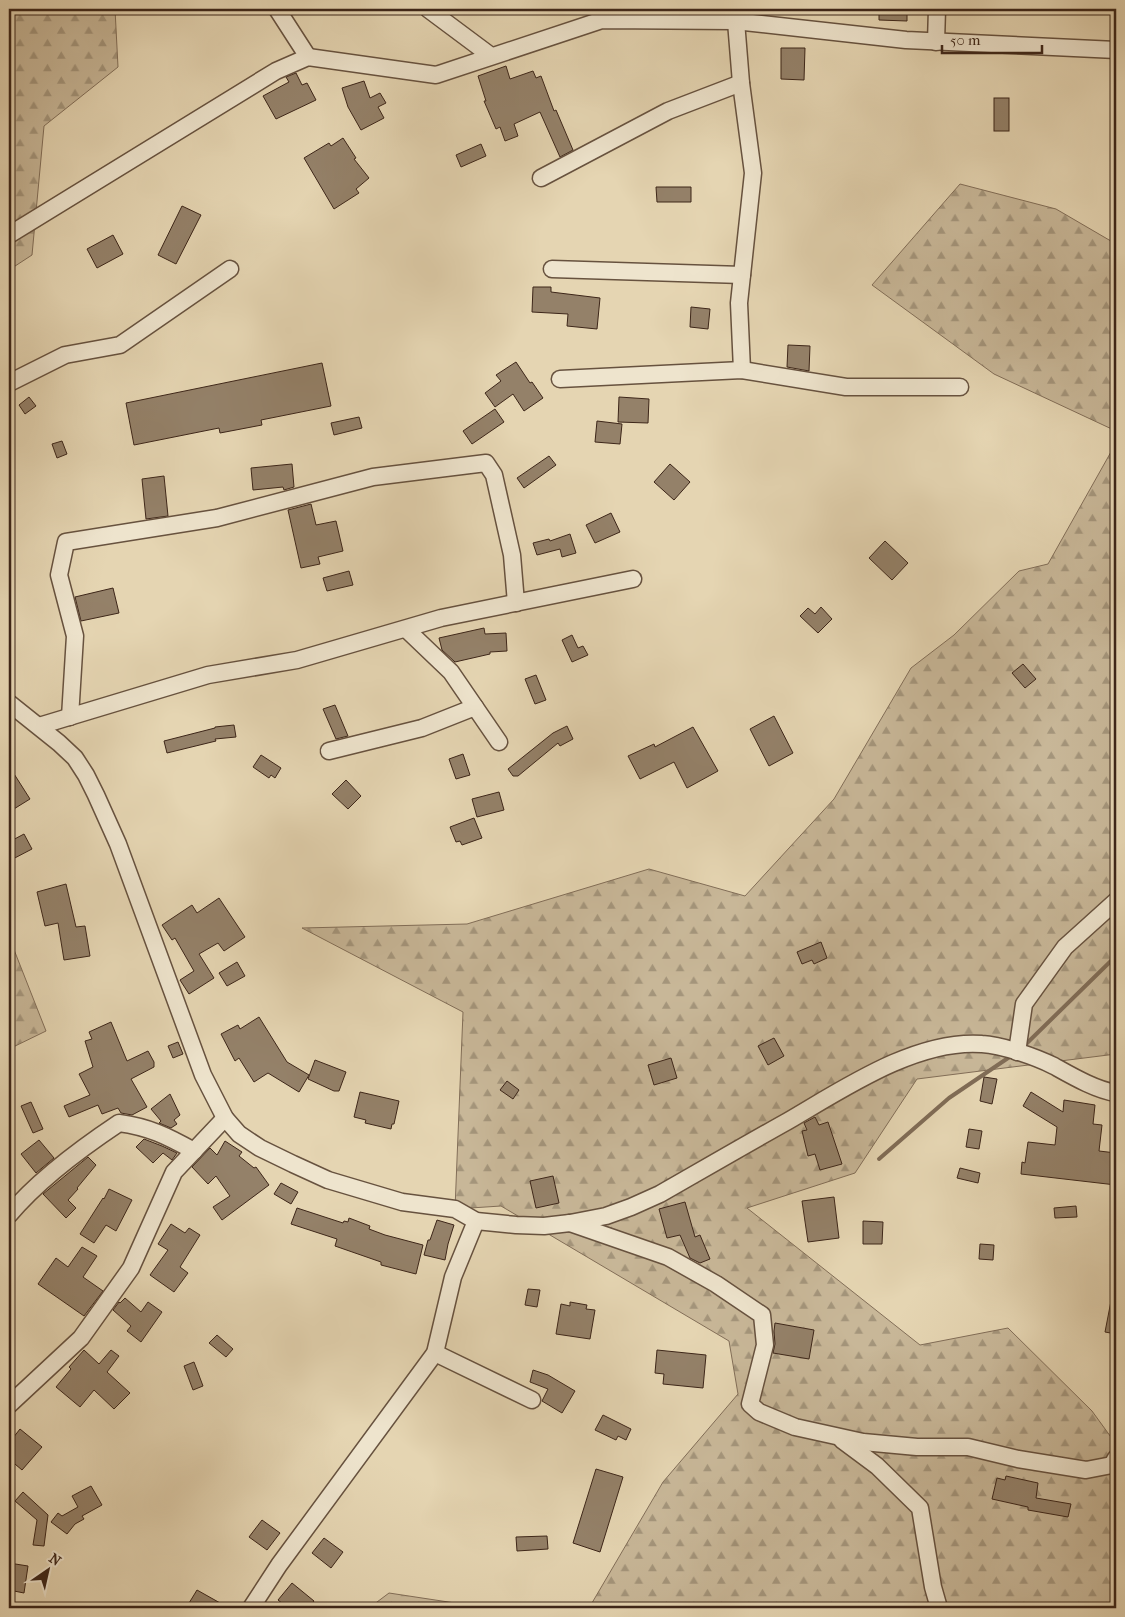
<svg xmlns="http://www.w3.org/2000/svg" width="1125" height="1617" viewBox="0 0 1125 1617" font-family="'IM FELL French Canon',serif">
	<defs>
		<pattern id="forest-firs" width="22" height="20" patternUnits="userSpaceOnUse" patternTransform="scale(1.25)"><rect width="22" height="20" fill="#c8b798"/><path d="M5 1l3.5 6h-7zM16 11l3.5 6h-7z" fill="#a4957b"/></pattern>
	</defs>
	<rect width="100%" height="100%" fill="#e5d5b2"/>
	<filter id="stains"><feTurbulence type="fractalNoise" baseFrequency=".004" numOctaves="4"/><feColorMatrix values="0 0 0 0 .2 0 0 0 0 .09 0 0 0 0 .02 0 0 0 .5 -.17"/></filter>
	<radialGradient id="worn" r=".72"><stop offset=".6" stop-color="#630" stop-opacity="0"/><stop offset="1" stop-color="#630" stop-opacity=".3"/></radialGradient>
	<g fill="url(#forest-firs)" stroke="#826e58">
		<path d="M9 9H115L118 67 44 126 32 255 9 270Z"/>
		<path d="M960 184 1056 209 1116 244V431L994 374 872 285Z"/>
		<path d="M1116 443V1054L917 1079 855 1173 747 1208 920 1345 1008 1328 1092 1411 1116 1444V1608H589L663 1482 738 1394 729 1341 501 1206 455 1209 463 1012 302 928 467 924 649 869 745 896 834 799 911 668 954 635 1019 571 1048 564Z"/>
		<path d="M9 937 46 1031 9 1049Z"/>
		<path d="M389 1593 488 1608H369Z"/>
	</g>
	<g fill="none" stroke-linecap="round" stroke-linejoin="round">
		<g stroke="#806c56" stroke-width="4">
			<path d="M1023 1047 1116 956"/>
			<path d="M879 1159 949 1098 1011 1056"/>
		</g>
	</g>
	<g fill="#948169" stroke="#3d2619">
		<path d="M879 9H907V21L879 20Z"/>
		<path d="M781 48H805L804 80 781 79Z"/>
		<path d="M506 66 510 79 533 71 536 78 541 76 554 111 556 110 573 150 560 157 540 112 514 124 518 136 505 141 500 127 496 129 484 101H486L478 76Z"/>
		<path d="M296 73 302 85 307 83 316 100 276 119 263 96 289 82 286 77Z"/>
		<path d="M364 81 370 98 380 93 386 103 378 107 384 118 361 130 348 107 342 88Z"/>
		<rect x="994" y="98" width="15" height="33"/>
		<path d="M343 138 356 158 354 159 369 178 356 189 359 193 334 209 304 158 329 143 331 146Z"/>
		<path d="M481 144 486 156 461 167 456 155Z"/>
		<path d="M656 187H691V202H657Z"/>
		<path d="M182 206 201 215 176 264 158 255Z"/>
		<path d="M113 235 123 254 97 268 87 249Z"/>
		<path d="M533 287H551V292L600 298 597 329 567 326 568 314 532 312Z"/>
		<path d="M691 307 710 309 708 329 690 327Z"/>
		<path d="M788 345 810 346 809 371 787 367Z"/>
		<path d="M516 362 530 383 532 382 543 398 524 411 513 394 495 407 485 393 501 381 496 375Z"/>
		<path d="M322 363 331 406 261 420 262 425 220 433 219 428 134 445 126 403Z"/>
		<path d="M29 397 36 406 25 414 19 405Z"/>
		<path d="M619 397 649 399 648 423 618 422Z"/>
		<path d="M495 409 504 422 472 444 463 431Z"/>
		<path d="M359 417 362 428 334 435 331 423Z"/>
		<path d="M597 421 622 424 620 444 595 442Z"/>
		<path d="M62 441 67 454 57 458 52 444Z"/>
		<path d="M549 456 556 465 524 488 517 478Z"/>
		<path d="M292 464 294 487 284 490 283 487 253 490 251 468Z"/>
		<path d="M670 464 690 482 674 500 654 482Z"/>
		<path d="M164 476 168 516 146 519 142 479Z"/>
		<path d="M311 504 316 525 336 521 343 551 318 557 320 564 301 568 288 510Z"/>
		<path d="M611 513 620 532 595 543 586 525Z"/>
		<path d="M570 534 576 553 562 557 560 549 537 555 533 543 549 539 550 541Z"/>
		<path d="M885 541 908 563 892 580 869 558Z"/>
		<path d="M349 571 353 585 327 591 323 578Z"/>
		<path d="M113 588 119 613 81 621 75 597Z"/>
		<path d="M821 607 832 619 818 633 800 616 808 608 815 614Z"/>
		<path d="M484 628 485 634 506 633 507 651 490 652V654L455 662 442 650 439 638Z"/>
		<path d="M572 635 578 648 583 646 588 655 572 662 562 640Z"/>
		<path d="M1023 664 1036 679 1025 688 1012 673Z"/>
		<path d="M536 675 546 700 535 704 525 679Z"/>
		<path d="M335 705 348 736 336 739 323 709Z"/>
		<path d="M774 716 793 753 769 766 750 729Z"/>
		<path d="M234 725 236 737 215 739 216 741 167 753 164 741 215 728V727Z"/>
		<path d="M567 726 573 739 560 746 558 743 518 776H513L508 769 553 733Z"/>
		<path d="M693 727 718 771 687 788 674 762 640 779 628 756 654 744 655 747Z"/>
		<path d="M463 754 470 775 456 779 449 759Z"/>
		<path d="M261 755 281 768 275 778 271 775 269 778 253 767Z"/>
		<path d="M9 766 30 799 9 812Z"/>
		<path d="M346 780 361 796 348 809 332 794Z"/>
		<path d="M499 792 504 810 477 817 472 799Z"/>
		<path d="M474 818 482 838 462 845 460 841 456 842 450 827Z"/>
		<path d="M24 834 32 849 9 861V842Z"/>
		<path d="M66 884 76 927 85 926 90 956 64 960 58 923 45 926 37 892Z"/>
		<path d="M219 898 245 937 224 951 218 943 199 954 214 978 189 994 180 980 194 971 175 938 172 940 162 925 192 905 197 913Z"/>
		<path d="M821 942 827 958 814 964 812 960 802 964 797 952Z"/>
		<path d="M237 962 245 976 227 986 219 973Z"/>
		<path d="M259 1017 287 1062 309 1075 299 1092 268 1073 254 1082 239 1058 235 1061 221 1034 238 1025 240 1029Z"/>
		<path d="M111 1022 127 1061 148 1051 154 1062V1067L131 1079 147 1107 132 1115 121 1113 118 1108 102 1114 98 1105 69 1117 64 1106 90 1095 79 1074 93 1067 85 1041 92 1039 89 1032Z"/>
		<path d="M774 1038 784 1056 768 1065 758 1046Z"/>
		<path d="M178 1042 183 1054 173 1058 168 1046Z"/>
		<path d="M671 1058 677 1078 654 1085 648 1065Z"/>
		<path d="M315 1060 346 1072 339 1091H334L308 1079Z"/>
		<path d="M984 1077 997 1079 992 1104 980 1101Z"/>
		<path d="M507 1081 519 1090 513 1099 500 1090Z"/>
		<path d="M360 1092 399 1101 394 1124H392L391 1129 365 1123 366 1120 354 1117Z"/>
		<path d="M1031 1092 1063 1112 1064 1100 1095 1105 1093 1124 1102 1125 1099 1151 1116 1153V1185L1021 1174 1022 1162 1025 1163 1028 1142 1055 1145 1057 1127 1023 1106Z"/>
		<path d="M170 1094 180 1115 174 1120 177 1124 171 1128 159 1123 161 1121 151 1109Z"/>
		<path d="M31 1102 43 1129 33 1133 21 1106Z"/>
		<path d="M815 1117 819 1125 828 1122 842 1164 820 1170 815 1154 808 1156 802 1131 807 1130 804 1123Z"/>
		<path d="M969 1129 982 1131 979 1149 966 1147Z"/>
		<path d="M144 1139 162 1146 177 1153 172 1160 163 1153 153 1163 136 1147Z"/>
		<path d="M39 1140 54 1158 36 1173 21 1154Z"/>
		<path d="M225 1141 242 1152 239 1156 254 1168 256 1167 269 1185 222 1220 213 1207 230 1196 216 1176 208 1184 192 1167 210 1148 217 1155Z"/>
		<path d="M88 1157 96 1165 77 1188 78 1189 68 1200 76 1208 66 1218 43 1194Z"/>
		<path d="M960 1168 980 1173 978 1183 957 1178Z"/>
		<path d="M553 1176 559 1203 536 1208 530 1181Z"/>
		<path d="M281 1183 298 1192 291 1204 274 1194Z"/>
		<path d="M109 1189 132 1200 116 1231 106 1225 94 1243 80 1234 103 1198 104 1199Z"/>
		<path d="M834 1197 839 1238 808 1242 802 1201Z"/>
		<path d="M685 1202 695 1237 700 1235 710 1259 700 1263 690 1258 680 1235 667 1238 659 1209Z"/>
		<path d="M1076 1206 1077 1217 1055 1218 1054 1208Z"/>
		<path d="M297 1208 343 1223 344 1221 348 1222 349 1218 370 1226 369 1229 385 1235 423 1245 416 1274 381 1265V1262L335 1246 337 1239 291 1224Z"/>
		<path d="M437 1220 454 1225 448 1244 445 1260 424 1255 428 1240H430Z"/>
		<path d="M863 1221 883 1222 882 1244H863Z"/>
		<path d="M171 1224 185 1233 189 1228 200 1235 180 1267 188 1273 174 1292 150 1275 168 1250 158 1244Z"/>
		<path d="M980 1244 994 1245 993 1260 979 1259Z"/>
		<path d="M82 1247 97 1256 83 1277 103 1291 84 1316 38 1284 56 1258 68 1267Z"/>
		<path d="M528 1289 540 1290 537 1307 525 1305Z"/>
		<path d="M125 1298 141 1312 148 1302 162 1312 141 1342 127 1331 131 1326 113 1310 119 1302 120 1303Z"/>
		<path d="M1111 1301 1116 1302V1334L1105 1332Z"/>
		<path d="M570 1302 587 1305 586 1309 595 1310 590 1339 556 1334 561 1304 570 1306Z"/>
		<path d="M775 1323 814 1330 809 1359 773 1353 775 1344 774 1331Z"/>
		<path d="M217 1335 233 1349 226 1357 209 1343Z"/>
		<path d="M84 1350 99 1364 111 1350 119 1356 107 1372 130 1393 114 1409 94 1390 80 1407 56 1387 71 1369 69 1367Z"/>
		<path d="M657 1350 706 1355 703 1388 663 1384 664 1374 655 1373Z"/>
		<path d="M194 1362 203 1386 193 1390 184 1366Z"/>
		<path d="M533 1370 548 1375 575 1391 562 1413 542 1401 548 1389 530 1382Z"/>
		<path d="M603 1415 631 1429 626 1440 618 1436 616 1440 595 1430Z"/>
		<path d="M20 1429 42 1447 22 1470 9 1459V1443Z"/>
		<path d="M596 1469 623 1477 600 1552 573 1543Z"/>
		<path d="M1006 1476 1038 1483 1036 1498 1071 1504 1068 1517 1028 1510V1507L992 1499 997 1478 1005 1480Z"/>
		<path d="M91 1486 102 1505 82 1516 84 1519 75 1524 67 1534 51 1522 58 1513 62 1516 78 1507 72 1496Z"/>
		<path d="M23 1492 48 1515 44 1546 33 1545 37 1520 15 1501Z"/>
		<path d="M262 1520 280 1533 267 1550 249 1537Z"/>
		<path d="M547 1536 548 1549 517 1551 516 1537Z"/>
		<path d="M324 1538 343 1552 331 1568 312 1553Z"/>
		<path d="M9 1563 28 1566 24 1593 9 1590Z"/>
		<path d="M292 1583 314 1601 309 1608H288L278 1600Z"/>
		<path d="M197 1590 229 1608H186Z"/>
	</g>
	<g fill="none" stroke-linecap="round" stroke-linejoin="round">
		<defs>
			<g id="minor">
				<path d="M277 9 308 57"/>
				<path d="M428 9 491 56"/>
				<path d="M735 9 741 83 753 173 739 303 742 370"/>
				<path d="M936 42 937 9"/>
				<path d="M541 178 668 111 741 83"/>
				<path d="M9 235 276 71 308 57 436 75 602 20 735 21 906 40 1116 50"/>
				<path d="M552 269 742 275"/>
				<path d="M560 379 742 370 846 387H960"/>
				<path d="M9 383 65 355 120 345 230 269"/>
				<path d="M406 629 451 672 499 742"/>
				<path d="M9 703 59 743 75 758 86 775 96 795 118 844 203 1075 225 1118 239 1134 260 1148 293 1164 328 1180 402 1202 455 1209 476 1221 516 1225 544 1226 570 1223 606 1216 631 1207 660 1194C702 1170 745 1145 788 1121 843 1089 916 1039 982 1044 1002 1045 1036 1057 1054 1066 1072 1076 1096 1090 1116 1093"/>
				<path d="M70 717 75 636 59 575 66 542 217 518 373 477 486 463 494 475 512 555 516 603"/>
				<path d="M39 726 208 675 297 660 441 618 633 579"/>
				<path d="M329 751 422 728 475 707"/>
				<path d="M1017 1052 1024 1004 1065 947 1116 901"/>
				<path d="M9 1215C38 1180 80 1149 119 1123 149 1127 167 1136 194 1151"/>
				<path d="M570 1223 668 1257 716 1284 762 1315 765 1345 750 1404 759 1412 795 1427 863 1442 917 1447H968L1018 1459 1086 1470 1112 1465 1116 1458"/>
				<path d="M435 1353 532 1400"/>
				<path d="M9 1405 81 1338 131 1268 174 1172 225 1118"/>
				<path d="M842 1440 877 1466 920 1508 933 1587 939 1608"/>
				<path d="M251 1608 279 1565 435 1353 453 1277 476 1221"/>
			</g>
		</defs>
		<use href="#minor" stroke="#67523f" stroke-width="19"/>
		<use href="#minor" stroke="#eee4cd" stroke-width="16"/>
	</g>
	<rect width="1125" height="1617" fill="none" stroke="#e5d5b2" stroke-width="30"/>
	<rect x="10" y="10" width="1105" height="1597" fill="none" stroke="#3d2619" stroke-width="2.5"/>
	<rect x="15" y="15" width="1095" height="1587" fill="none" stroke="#3d2619"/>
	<g transform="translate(48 1570) rotate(34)" stroke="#eee4cd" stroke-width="4" paint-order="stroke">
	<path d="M0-4L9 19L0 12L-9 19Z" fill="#3d2619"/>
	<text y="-8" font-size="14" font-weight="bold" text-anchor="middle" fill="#3d2619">N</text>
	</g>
	<path d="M942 45v8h100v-8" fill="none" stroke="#3d2619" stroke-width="2.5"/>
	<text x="950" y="45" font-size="15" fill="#3d2619" stroke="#eee4cd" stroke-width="4" paint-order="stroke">50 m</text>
	<rect width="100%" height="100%" filter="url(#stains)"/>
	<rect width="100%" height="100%" fill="url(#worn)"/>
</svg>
